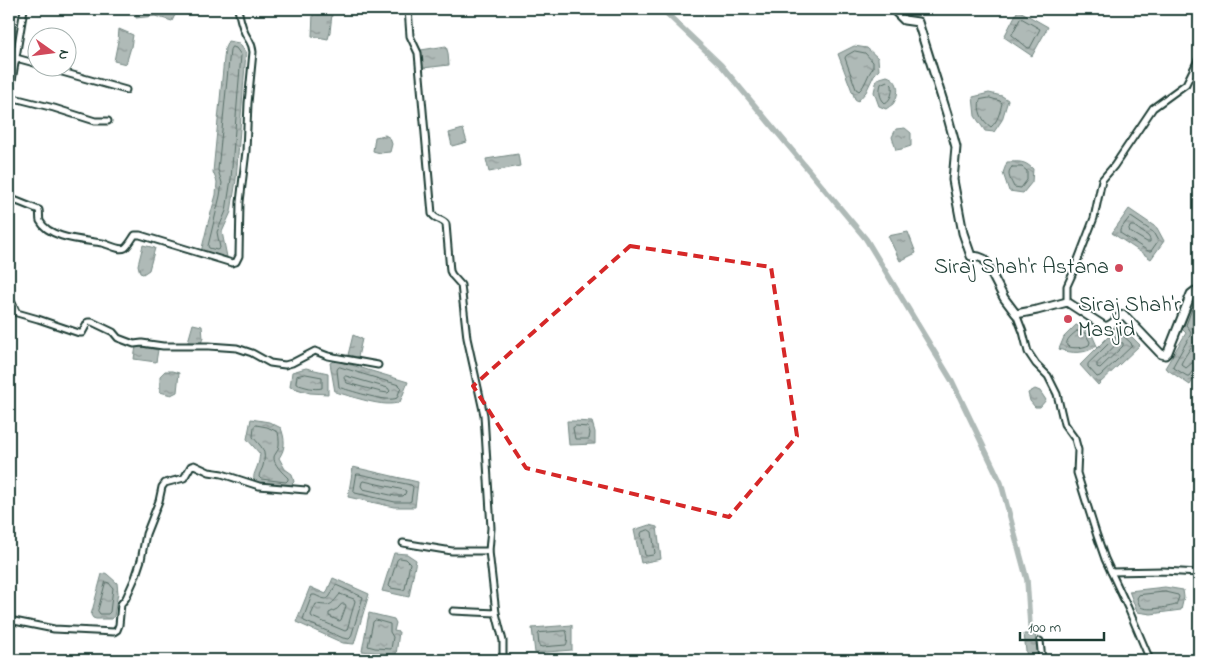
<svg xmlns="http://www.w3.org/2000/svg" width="1208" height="669" viewBox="0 0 1208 669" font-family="'Indie Flower',sans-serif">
	<defs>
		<pattern id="water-ripples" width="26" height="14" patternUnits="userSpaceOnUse" patternTransform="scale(1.25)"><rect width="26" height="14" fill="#afbab7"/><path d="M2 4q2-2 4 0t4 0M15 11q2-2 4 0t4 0" fill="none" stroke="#8e9896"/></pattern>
	</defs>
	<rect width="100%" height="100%" fill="#fff"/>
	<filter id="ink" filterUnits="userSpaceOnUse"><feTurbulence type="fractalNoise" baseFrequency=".02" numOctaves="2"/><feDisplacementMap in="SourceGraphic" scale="10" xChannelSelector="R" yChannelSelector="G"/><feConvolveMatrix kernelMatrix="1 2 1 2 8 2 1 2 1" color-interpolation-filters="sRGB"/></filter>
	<g filter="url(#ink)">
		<g fill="url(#water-ripples)" stroke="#758883">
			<path d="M136 9H178L172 21 155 16 136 18Z"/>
			<path d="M1018 10 1048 27 1032 56 1004 37Z"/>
			<path d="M313 13H329L332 14 330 32 328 39 312 36Z"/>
			<path d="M119 29 133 35 131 47 126 64 114 61 118 41Z"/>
			<path d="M228 41 239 43 246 53 236 180 231 212 222 232 227 257 201 252 208 223 216 195 217 182 213 172 225 48Z"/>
			<path d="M446 46 448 53 449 65 423 68 421 50Z"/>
			<path d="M854 46 867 48 878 58 879 70 874 75 866 92 858 101 855 99 838 54Z"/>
			<path d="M887 76C900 80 900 94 893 104 891 106 888 107 886 109L879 106 874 92 877 79Z"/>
			<path d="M989 93 1002 96 1008 100 1002 120 994 132 985 131 975 116 973 97Z"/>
			<path d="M905 128 911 133V146L902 149 896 150 892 137 896 129Z"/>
			<path d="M463 129 467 142 452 146 449 133Z"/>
			<path d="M385 135 390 138 392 144 390 152 380 153 373 151 375 137Z"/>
			<path d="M518 154 520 166 489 172 486 159Z"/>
			<path d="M1007 162C1019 162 1024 160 1033 169L1032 182 1023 193 1009 191 1003 173Z"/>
			<path d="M1129 209 1157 228 1164 241 1151 259 1112 233Z"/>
			<path d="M908 232 916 253 900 261 888 236Z"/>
			<path d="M143 245 155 248 149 270 143 274 140 273 138 265Z"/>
			<path d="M1190 300 1199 305V370L1190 385 1165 368 1186 333 1180 327Z"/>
			<path d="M193 324 202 326 203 338 200 346 187 345Z"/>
			<path d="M1076 325 1089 328 1097 346C1085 354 1072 354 1059 349L1064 337Z"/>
			<path d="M1120 325 1140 345 1098 385 1080 365Z"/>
			<path d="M353 335 362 339 358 357 348 355Z"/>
			<path d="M136 346 158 350 156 362 134 359Z"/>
			<path d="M335 360 408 382 400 402C385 409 352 396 335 392L330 363Z"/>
			<path d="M306 368 328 373V394L310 393 290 387 292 372Z"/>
			<path d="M165 371H172L179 373 177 392 171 395 160 392V376Z"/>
			<path d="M1035 389 1040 391 1046 400 1040 407H1035L1030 401 1028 393Z"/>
			<path d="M251 419 269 422 281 428C285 439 286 448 279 458L285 469 292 474 294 482 288 488 255 483C252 476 255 473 257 467 259 463 259 458 260 454L247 439Z"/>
			<path d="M567 421H574L592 422 595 432V444L569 445Z"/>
			<path d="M353 467 418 482 415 507H394L348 497Z"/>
			<path d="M649 525 657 527 661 559 641 563 634 530Z"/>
			<path d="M394 553 407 554 416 560 409 597 382 591Z"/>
			<path d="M105 573 107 574 117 583 118 593 114 616 112 619H96L93 618 91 615 102 574Z"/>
			<path d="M333 578 369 594 354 644 343 643 296 622 310 587 326 594Z"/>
			<path d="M1165 587 1183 590 1184 597 1181 610 1151 614 1137 612 1129 591Z"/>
			<path d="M369 613 394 619 396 623 394 631 399 632 396 655 362 651Z"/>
			<path d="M572 625V650L535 653 532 628Z"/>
			<path d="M1024 634H1035L1039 660H1027Z"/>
		</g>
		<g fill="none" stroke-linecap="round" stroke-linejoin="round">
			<g stroke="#596f68" stroke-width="1">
				<path d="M1021 18 1040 29 1030 48H1028L1012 35Z"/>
				<path d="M232 47 236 48 241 55 231 179 226 211 217 232 220 248 217 250 209 248 208 246 220 196 222 183 218 170 230 50Z"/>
				<path d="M855 51 865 53 873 62V68C867 75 866 85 859 91L856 89 845 58 846 56Z"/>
				<path d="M888 81 892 85C893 92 891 100 885 103 879 98 879 90 881 84Z"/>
				<path d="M990 98 1000 101 1002 103C1000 112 998 121 991 127 982 121 977 110 980 100Z"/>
				<path d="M1012 167H1022L1027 171V180L1021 188 1014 187 1013 185C1010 179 1006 172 1012 167Z"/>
				<path d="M1131 217 1153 232 1158 241 1151 251H1148L1120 233V230L1129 218Z"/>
				<path d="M1131 226H1134L1148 236 1150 239V242H1147L1130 232 1129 229Z"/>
				<path d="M1199 309 1194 308 1192 309 1186 325 1190 330 1191 334 1173 366 1174 368 1187 376H1189L1194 369 1199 368"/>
				<path d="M1199 315 1196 316 1193 323C1202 340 1188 348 1181 364L1186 368 1192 363 1199 362"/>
				<path d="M1077 331 1085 333 1090 342 1089 345C1083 348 1073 349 1067 346 1065 340 1072 335 1077 331Z"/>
				<path d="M1120 333 1131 343 1132 346 1100 376 1097 377 1088 367V364Z"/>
				<path d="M1119 342 1123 343V346L1100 368 1097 367V364Z"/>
				<path d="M340 367 399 385 401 387 397 398C387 403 353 391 341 388L339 387 337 370 338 368Z"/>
				<path d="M306 374 322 377V388C314 390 305 387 296 384V382L297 376Z"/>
				<path d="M346 376 388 388 390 391 388 393 381 392 347 383 344 378Z"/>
				<path d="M256 425 267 427 278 432C279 438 280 444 278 449 278 451 274 455 274 457 273 464 283 473 288 478V480L286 482 261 479 259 477C259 473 262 470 263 466 267 450 262 448 253 437L254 427Z"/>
				<path d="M576 426 588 427 590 433 589 439H575L573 428Z"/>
				<path d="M357 474H359L411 485 413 487 411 501 409 502H395L355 493 354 491Z"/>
				<path d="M364 481 404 490 406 491 405 494 403 496H395L363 489 361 486 362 482Z"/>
				<path d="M649 530 652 532 655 553 653 555 647 556 645 555 641 534 642 532Z"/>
				<path d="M400 558 406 559 410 563 405 589 403 590 391 588 389 586 397 560Z"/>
				<path d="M106 582 109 583 113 588 110 612 108 614H100L98 611Z"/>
				<path d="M336 585 363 597 351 637 349 639 343 638 304 621 303 619 312 595H315C331 603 328 598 336 585Z"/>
				<path d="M1165 592 1178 595 1179 597 1176 605C1169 607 1144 612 1140 606 1138 603 1138 600 1137 598L1139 595Z"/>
				<path d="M340 594 354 599 355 601 347 630 345 631 312 617 311 615 316 604C332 606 330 606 340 594Z"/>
				<path d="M342 604H345L346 606 341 620 339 621 329 616V613L337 609Z"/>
				<path d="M376 620 390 624V632L393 637 391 649 375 648 368 646 373 622Z"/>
				<path d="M566 631C568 634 568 642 566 645L542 647 539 646 538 635 539 633Z"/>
			</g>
			<path stroke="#afbab7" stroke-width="5.5" d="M662 9 721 65 866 239 952 381 1001 483 1027 580 1031 640"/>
			<defs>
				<g id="street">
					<path d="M408 9 410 36 418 53 432 214C436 220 443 219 446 224L450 271 452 275 461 285 467 338 484 415 491 528 489 551 496 613 503 641V660"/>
					<path d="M16 58 38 64"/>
					<path d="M48 68 126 90"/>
					<path d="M10 97 54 108 95 121H108"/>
					<path d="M9 99 24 9"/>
					<path d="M9 198 39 210C40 213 39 218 40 221 49 239 85 240 102 243 108 244 119 251 125 248 129 245 132 239 135 235H140L232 263 236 262 239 256 240 202 246 151 248 103 253 52C252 43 251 44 247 37 242 29 240 18 238 9"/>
					<path d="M9 299C13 302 14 309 17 313L38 319 79 333H82L88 322H92L113 332 118 338 134 344 142 343 163 346H209L237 348 252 353 270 363 277 364 285 365 292 363 315 351 328 356 378 365"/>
					<path d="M1067 302V286L1072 275 1094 218 1102 180 1114 166 1153 108 1186 84 1199 58"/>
					<path d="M1016 314 1023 332 1028 352 1036 364 1048 376 1057 394 1064 424 1075 439 1078 450 1077 473 1097 536 1105 559 1128 608 1150 660"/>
					<path d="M403 543 452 551H489"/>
					<path d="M1111 572 1163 571 1199 573"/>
					<path d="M453 611 496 613"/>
					<path d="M9 620 54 629 114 632 117 630 119 625 121 604 126 598 135 578 141 560 146 534 159 501 162 487 165 483 184 478 191 466 194 465 209 472 222 474 259 486 306 490"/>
					<path d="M1040 641 1042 660"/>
				</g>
				<path id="secondary" d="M893 9 904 20 918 22 947 114 956 147 953 180 963 233 971 256 979 257 984 259 1004 298 1016 314 1037 310 1067 302 1104 326C1113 328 1116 316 1124 315L1161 354 1165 355 1168 352 1191 294 1195 291 1199 293"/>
			</defs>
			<use href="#street" stroke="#1f3d34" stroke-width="9"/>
			<use href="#secondary" stroke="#1f3d34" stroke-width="11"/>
			<use href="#street" stroke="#fff" stroke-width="5"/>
			<use href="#secondary" stroke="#fff" stroke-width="7"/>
		</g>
	</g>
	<path fill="none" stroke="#d62828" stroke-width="4" stroke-dasharray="10 6" stroke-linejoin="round" d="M630 246 771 267 797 436 729 517 526 468 473 386Z"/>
	<g fill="#d1495b" stroke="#fff" stroke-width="2">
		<circle cx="1119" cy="268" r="5"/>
		<circle cx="1068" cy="319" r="5"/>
	</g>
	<g text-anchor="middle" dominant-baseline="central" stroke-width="4" stroke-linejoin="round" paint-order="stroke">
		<g font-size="22" fill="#1f3d34" stroke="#fff" text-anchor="end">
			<text x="1109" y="268">Siraj Shah'r Astana</text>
			<text x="1078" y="306" text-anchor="start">Siraj Shah'r<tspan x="1078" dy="25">Masjid</tspan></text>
		</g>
	</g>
	<rect width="1208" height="669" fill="none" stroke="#fff" stroke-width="30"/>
	<rect x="15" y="15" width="1178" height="639" fill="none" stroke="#1f3d34" stroke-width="2" filter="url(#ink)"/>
	<g transform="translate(52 52) rotate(104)"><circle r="24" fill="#ffffff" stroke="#a5b1ae"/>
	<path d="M0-4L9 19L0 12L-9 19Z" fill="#d1495b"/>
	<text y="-8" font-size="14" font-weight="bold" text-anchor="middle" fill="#1f3d34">N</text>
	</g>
	<path d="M1020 632v8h84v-8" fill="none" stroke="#1f3d34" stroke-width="2.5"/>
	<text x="1028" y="632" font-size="15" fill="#1f3d34" stroke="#ffffff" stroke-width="4" paint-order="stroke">100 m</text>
</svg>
